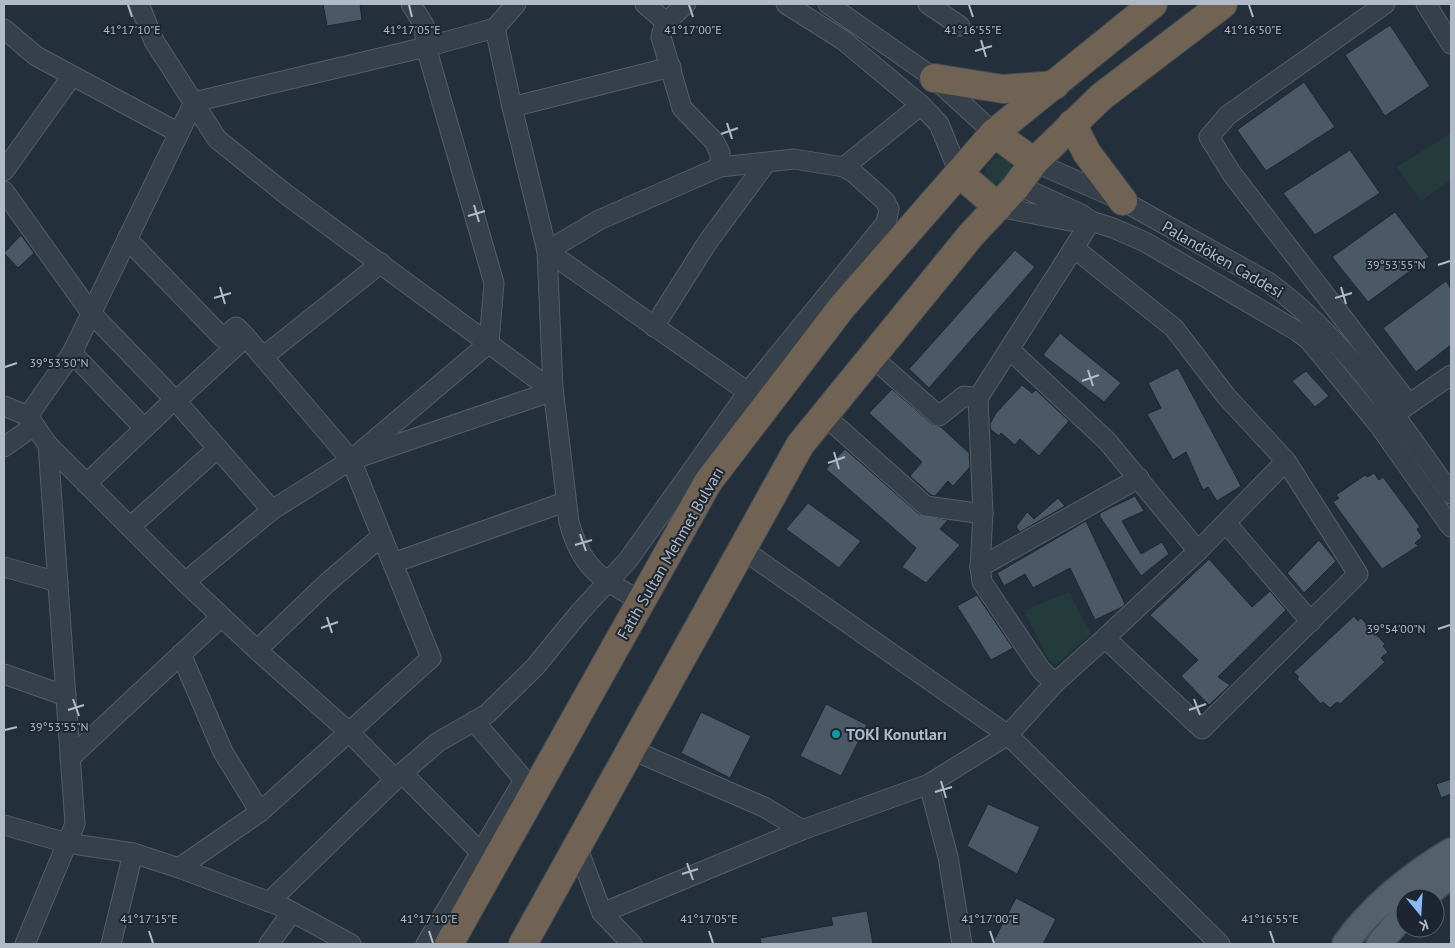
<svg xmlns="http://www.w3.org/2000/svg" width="1455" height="948" viewBox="0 0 1455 948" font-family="'PT Sans',sans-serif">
	<rect width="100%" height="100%" fill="#232f3b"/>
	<g fill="#243b3c">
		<path d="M1451 133V180L1421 201 1397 167Z"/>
		<circle cx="999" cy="171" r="13"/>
		<path d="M1069 592 1091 634 1056 664 1049 660 1024 611Z"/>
	</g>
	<g fill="#4b5967" stroke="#1d2732">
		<path d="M323 4H360L362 20 327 26Z"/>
		<path d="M1390 25 1430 86 1385 116 1345 55Z"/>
		<path d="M1304 82 1335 127 1266 171 1237 130Z"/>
		<path d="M1350 150 1380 193 1315 235 1283 193Z"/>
		<path d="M1395 212 1429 257 1368 302 1332 257Z"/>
		<path d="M21 235 34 253 18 268 4 253Z"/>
		<path d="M1015 250 1035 267 929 388 909 369Z"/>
		<path d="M1446 281 1451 289V345L1416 372 1383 328Z"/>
		<path d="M1060 333 1121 383 1104 402 1043 355Z"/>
		<path d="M1178 368 1241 486 1217 501 1208 487 1203 490 1186 452 1173 460 1147 414 1161 408 1148 383Z"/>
		<path d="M1306 371 1329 396 1315 407 1292 381Z"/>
		<path d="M1022 385 1032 393 1036 390 1038 392 1069 421 1039 456 1020 439 1015 445 1001 433 999 436 991 430 990 424 996 413Z"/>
		<path d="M892 389 932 424 941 427 969 453 970 467 953 486 948 481 935 496 931 495 910 476 922 462 869 413Z"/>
		<path d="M845 449 919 514 948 520 940 529 960 545 926 583 902 567 916 548 826 469Z"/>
		<path d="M1374 473 1379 480 1383 477 1420 527 1417 529 1422 537 1415 543 1418 546 1382 569 1333 502 1339 498 1336 495 1365 475 1367 477Z"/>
		<path d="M1135 496 1144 511 1122 521 1141 554 1162 542 1169 554 1141 576 1100 517V513Z"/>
		<path d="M1058 498 1065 506 1020 532 1016 527 1027 512 1034 519Z"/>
		<path d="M808 503 861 541 839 568 786 529Z"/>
		<path d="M1086 521 1125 604 1122 607 1095 620 1070 568 1033 588 1025 574 1004 586 997 573Z"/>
		<path d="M1319 540 1336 561 1304 593 1287 573Z"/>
		<path d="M1209 559 1252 607 1270 591 1286 610 1218 677 1230 685 1209 705 1181 676 1198 660 1150 615Z"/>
		<path d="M977 595 1013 648 991 660 957 606Z"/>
		<path d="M1354 616 1358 621 1361 618 1385 644 1383 646 1388 652 1381 658 1385 662 1340 704 1337 702 1330 708 1323 702 1321 704 1297 679 1299 677 1294 672Z"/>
		<path d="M826 704 867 725 841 776 800 756Z"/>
		<path d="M701 712 751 736 730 778 681 753Z"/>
		<path d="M1451 779V794L1441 798 1436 784Z"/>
		<path d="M988 804 1040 827 1017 874 967 846Z"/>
		<path d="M1016 898 1056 919 1043 944H992Z"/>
		<path d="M867 911 873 944H761L760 938 833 925 831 917Z"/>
	</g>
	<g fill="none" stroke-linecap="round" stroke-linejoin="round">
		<defs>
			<g id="minor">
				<path d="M139 4 154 41 217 139 287 195 553 391"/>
				<path d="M645 4 667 23"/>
				<path d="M686 4C676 13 663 23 661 37L682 108 714 141 720 153V167"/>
				<path d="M786 4 843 40 921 105 939 124 959 173"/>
				<path d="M828 4 934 78 994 133"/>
				<path d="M928 4 960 26"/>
				<path d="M1385 4 1228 115 1209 137 1232 174 1409 404"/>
				<path d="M1426 4 1451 44"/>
				<path d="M495 28 512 107"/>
				<path d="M4 29 36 56 179 133"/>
				<path d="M1034 162 1123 201 1268 282C1345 338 1397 418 1451 494"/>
				<path d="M844 167 921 105"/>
				<path d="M4 171 72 76"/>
				<path d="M1017 185 1081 214 1091 221 978 398 983 514 980 567 982 582 1041 670 1055 683"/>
				<path d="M4 191 91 313 176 401 246 337 351 460 431 658 349 732 395 779"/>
				<path d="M998 207 1070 221H1091L1113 228 1145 242 1297 331 1309 340 1378 424 1451 527"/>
				<path d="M127 239 223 338 236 327 246 337"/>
				<path d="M547 251 748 392"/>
				<path d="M654 327 707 243 766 163"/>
				<path d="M1009 349 1107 441 1198 551"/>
				<path d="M72 353 144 428"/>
				<path d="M263 357 381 263"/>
				<path d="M873 358 939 416 964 396 978 398"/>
				<path d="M176 401 272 510"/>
				<path d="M4 406 28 416"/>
				<path d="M1399 411 1451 375"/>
				<path d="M825 416 926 506 983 514"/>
				<path d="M48 445 185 582"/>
				<path d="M4 447 34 426"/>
				<path d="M360 457 553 391"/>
				<path d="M86 484 174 400"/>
				<path d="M1226 523 1311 622"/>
				<path d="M130 527 218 448"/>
				<path d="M742 549 1008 735 1220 944"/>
				<path d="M393 563 565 502"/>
				<path d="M4 567 58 582"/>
				<path d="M980 567 1139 478"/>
				<path d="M642 602C601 578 582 570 569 522L553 388 547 251 512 107 671 67"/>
				<path d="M1105 638 1198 551 1286 461"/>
				<path d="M257 650 327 583 382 536"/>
				<path d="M181 654 223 752 260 812"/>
				<path d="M4 674 66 696"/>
				<path d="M474 721 532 789"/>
				<path d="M632 750 764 807 802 830 929 784 1008 735 1055 683 1105 638 1202 729 1358 574 1286 461 1226 396 1174 328 1074 248"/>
				<path d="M70 758 221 617"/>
				<path d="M402 773 489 861"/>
				<path d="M929 784 948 857 962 944"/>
				<path d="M4 825 67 843 133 853 179 868 283 907 351 944"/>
				<path d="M577 846 602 913 802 830"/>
				<path d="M179 868 260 812 349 732 257 650 185 582 272 510 351 460 489 343 494 283 426 47 424 25 411 4"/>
				<path d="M269 902 402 773 438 742 487 714 535 667 580 612 628 560 748 392 886 223 889 209 885 201 855 174 844 167 794 159 720 167 599 220 547 251"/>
				<path d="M602 913 632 944"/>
				<path d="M25 944 75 824 48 445 28 416 72 353 194 102 426 47 495 28 516 4"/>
				<path d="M111 944 133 853"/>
				<path d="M269 944 292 912"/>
				<path d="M426 944 524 780"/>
			</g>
			<g id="major">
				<path d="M1422 898 1451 875"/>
				<path d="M1345 944C1371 907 1412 874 1451 851"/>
				<path d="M1379 944 1405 913"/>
			</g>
			<g id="highway">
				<path d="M934 78 1003 89 1055 85"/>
				<path d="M1072 124 1087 153 1123 201"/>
				<path d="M994 133 1034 162"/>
				<path d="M959 173 998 207"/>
				<path d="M449 944 708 482 842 307 994 133 1153 4"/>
				<path d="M523 944 800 445 971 235 1015 188 1034 162 1101 97 1223 4"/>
			</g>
		</defs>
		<use href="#minor" stroke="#545e69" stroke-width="21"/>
		<use href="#major" stroke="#424c57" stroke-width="28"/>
		<use href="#highway" stroke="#414b56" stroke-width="30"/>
		<use href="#minor" stroke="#36404b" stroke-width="19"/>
		<use href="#major" stroke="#54606b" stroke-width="25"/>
		<use href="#highway" stroke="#716353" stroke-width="28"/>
	</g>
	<path fill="none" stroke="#b1bbc7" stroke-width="2" d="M128 5 132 17M409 5 412 17M689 5 693 17M969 5 973 17M1249 5 1253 17M981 40 986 57M975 51 992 46M727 123 732 139M721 134 738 128M474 205 479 222M468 216 485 211M1438 265 1450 261M220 287 225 304M1341 287 1346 304M214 298 231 293M1335 298 1352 293M5 367 17 363M1088 370 1093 386M1082 381 1099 375M834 452 839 469M828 463 845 457M580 534 586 551M575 545 592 540M327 617 332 633M321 628 338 622M1438 629 1450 625M73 699 79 716M1194 699 1200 715M68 710 84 705M1189 710 1206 704M5 730 17 727M941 781 946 798M935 792 952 787M687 863 693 880M682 874 698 869M149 931 153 943M429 931 433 943M709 931 713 943M990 931 994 943M1270 931 1274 943"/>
	<circle fill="#0f9aa8" stroke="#1c2530" stroke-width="2" cx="836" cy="734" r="5"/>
	<g text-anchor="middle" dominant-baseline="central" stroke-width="4" stroke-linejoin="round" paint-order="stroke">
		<g font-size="16" fill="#b1bbc7" stroke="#1c2530">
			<text transform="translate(1223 259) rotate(30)">Palandöken Caddesi</text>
			<text transform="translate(670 553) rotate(-60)">Fatih Sultan Mehmet Bulvarı</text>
		</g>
		<g font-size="16" font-weight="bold" fill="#b1bbc7" stroke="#1c2530" text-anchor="start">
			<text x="846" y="734">TOKİ Konutları</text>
		</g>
	</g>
	<g font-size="12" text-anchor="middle" fill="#b1bbc7" stroke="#1c2530" stroke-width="4" stroke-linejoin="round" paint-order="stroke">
		<text x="132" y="34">41°17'10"E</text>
		<text x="412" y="34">41°17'05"E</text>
		<text x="693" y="34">41°17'00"E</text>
		<text x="973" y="34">41°16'55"E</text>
		<text x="1253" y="34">41°16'50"E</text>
		<text x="1396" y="269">39°53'55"N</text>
		<text x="59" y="367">39°53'50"N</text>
		<text x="1396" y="633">39°54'00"N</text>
		<text x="59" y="731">39°53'55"N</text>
		<text x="149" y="923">41°17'15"E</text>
		<text x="429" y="923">41°17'10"E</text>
		<text x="709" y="923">41°17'05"E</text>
		<text x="990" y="923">41°17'00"E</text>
		<text x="1270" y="923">41°16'55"E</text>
	</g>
	<rect width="1455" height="948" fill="none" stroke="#b1bbc7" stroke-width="10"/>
	<g transform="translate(1420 913) rotate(162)"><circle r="24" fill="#1c2530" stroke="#58616c"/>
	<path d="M0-4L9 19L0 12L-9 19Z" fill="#87baf6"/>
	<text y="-8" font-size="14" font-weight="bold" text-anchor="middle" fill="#b1bbc7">K</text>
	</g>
</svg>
